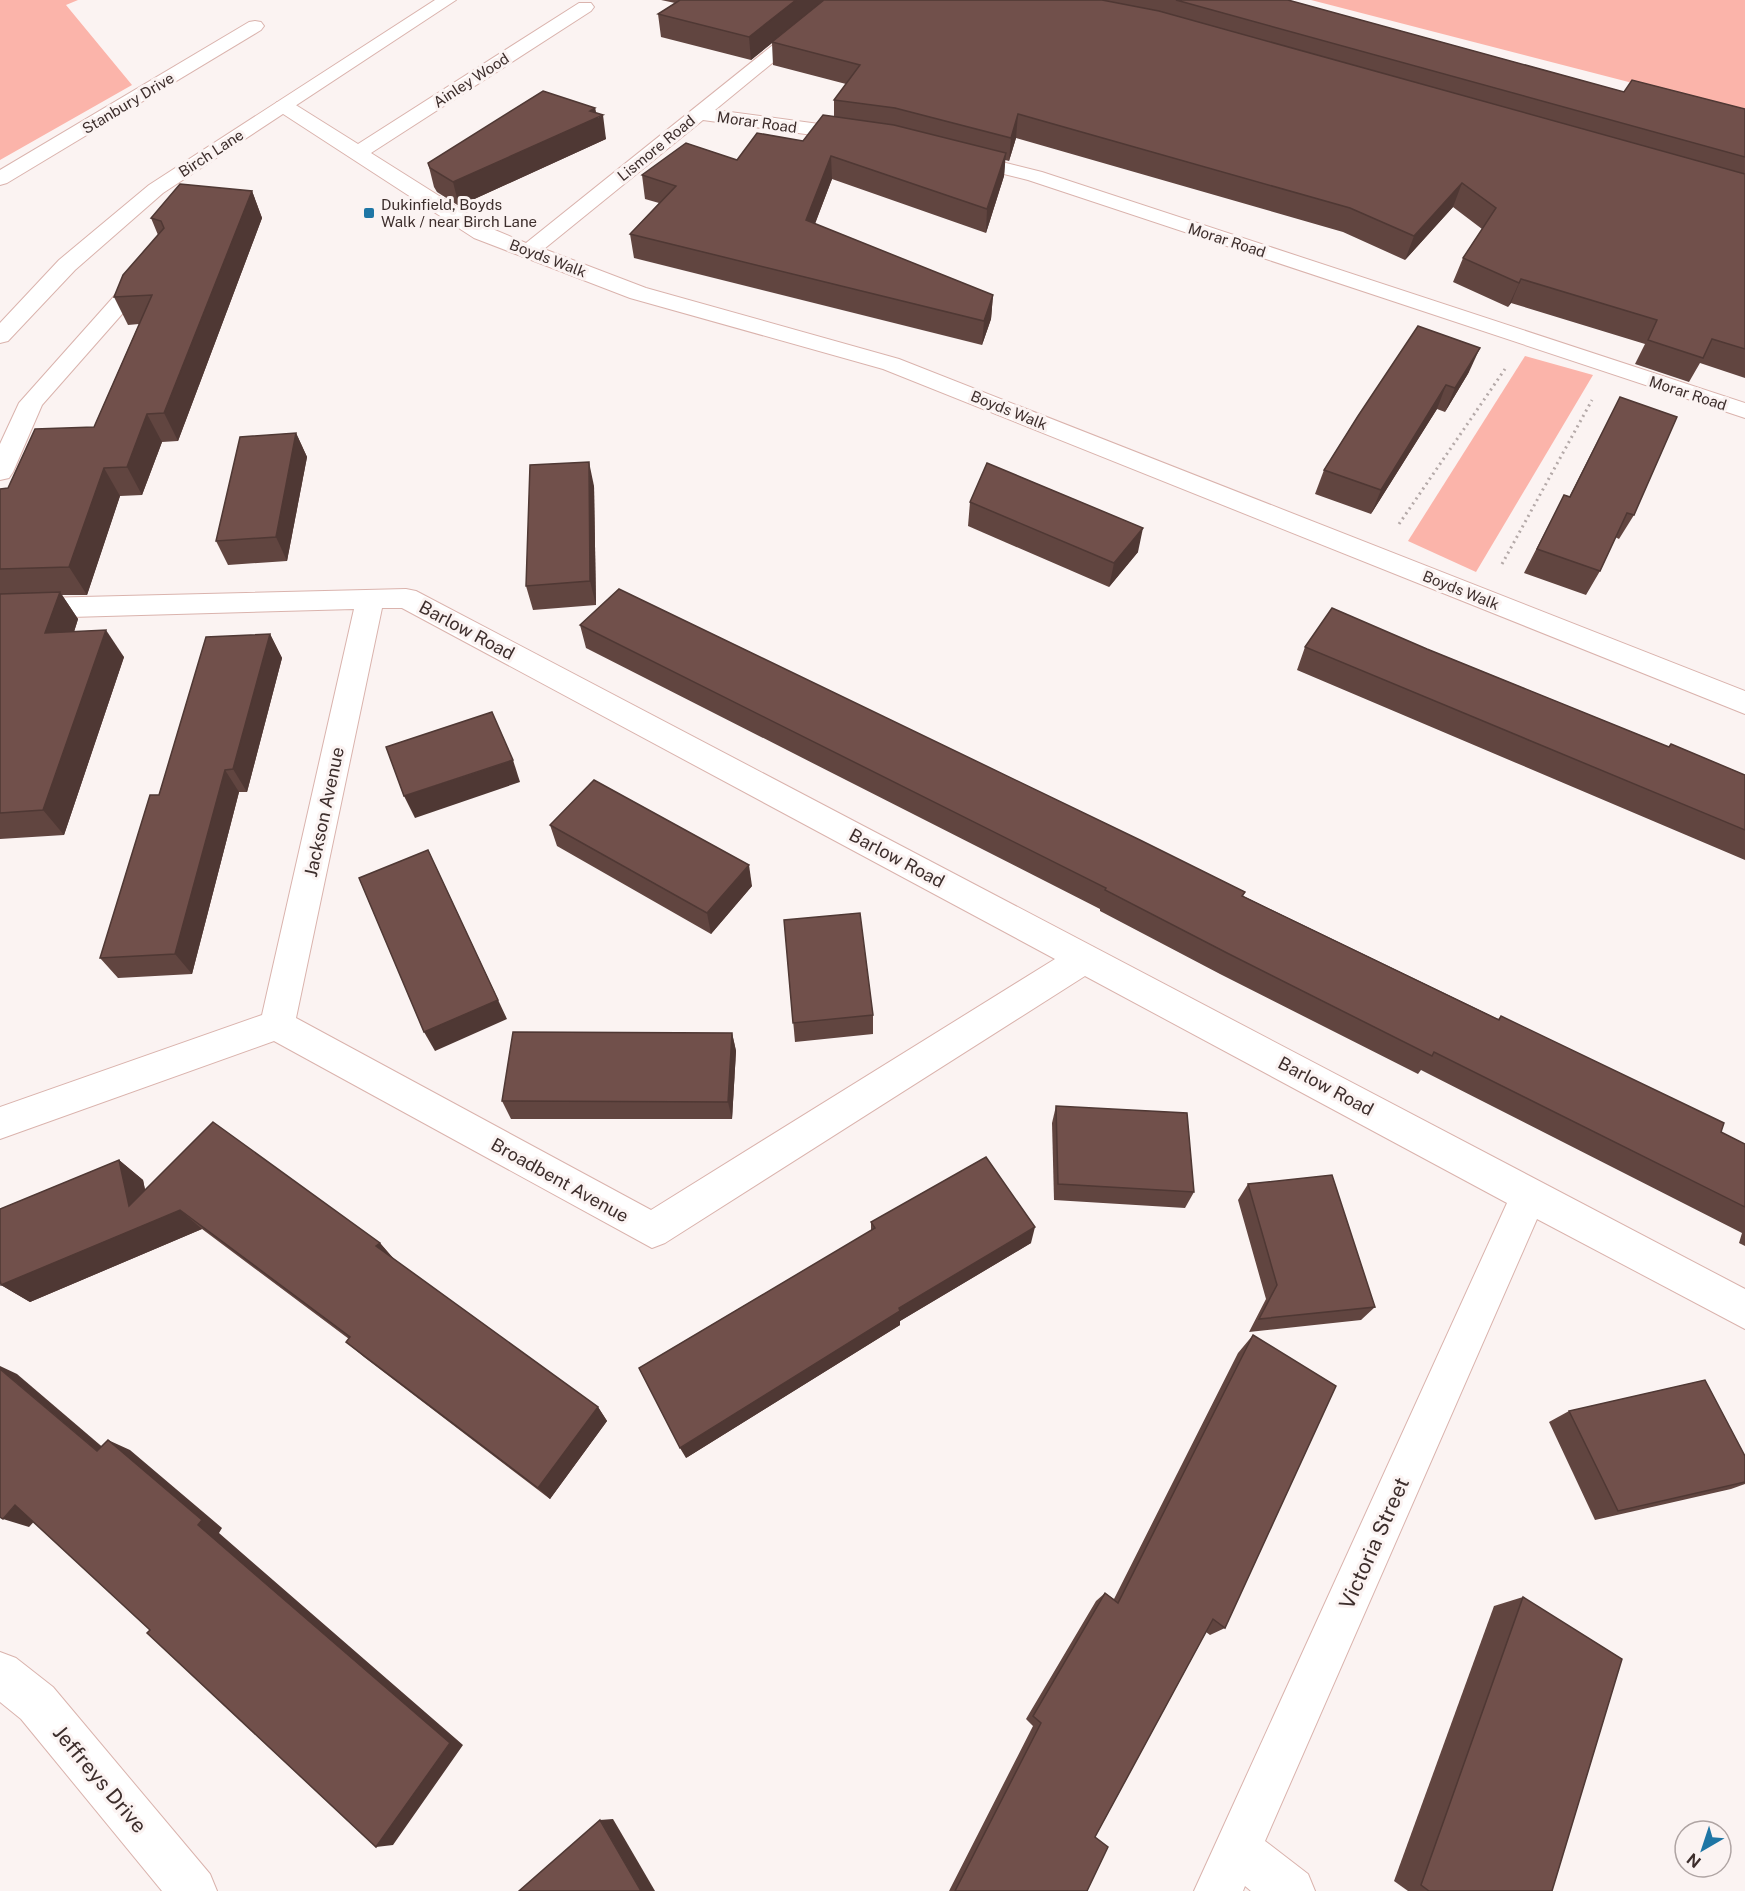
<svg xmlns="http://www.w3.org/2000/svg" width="1745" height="1891" viewBox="0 0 1745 1891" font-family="'Public Sans',sans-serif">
	<rect width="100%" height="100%" fill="#fbf3f2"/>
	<g fill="#fbb4aa">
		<path d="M0 0H78L66 5 132 85 0 160Z"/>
		<path d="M1311 0H1745V112Z"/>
		<path d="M1525 356 1593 375 1476 572 1408 541Z"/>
	</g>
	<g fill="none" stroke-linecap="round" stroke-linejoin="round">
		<defs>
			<g id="minor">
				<path d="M829 0H849L715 110 856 129 863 131 866 135 863 139 856 141 703 120 544 249 646 288 899 359 1745 691V714L883 369 630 298 474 238 277 110 274 106 277 102H291L358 144 579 3H591L594 7 591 11 371 153 490 228 526 243Z"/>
				<path d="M255 21 261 22 264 26 261 30 7 183 0 185V170L249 22Z"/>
				<path d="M962 152 1042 172 1745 403V418L1028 180 955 162 952 158 955 154Z"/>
				<path d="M149 264 157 266 160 271 42 405 13 472 9 478 0 480V444L19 403 141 266Z"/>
				<path d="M406 589 416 591 1745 1289V1329L1537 1219 1265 1841 1308 1874 1315 1891H1251L1245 1886 1243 1891H1194L1507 1203 1085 976 665 1243 652 1248 274 1041 0 1139V1107L262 1015 354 609 0 619V599ZM382 608H402L1055 959 651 1210 296 1018Z"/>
				<path d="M0 1652 16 1658 53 1687 210 1874 217 1891H162L21 1719 0 1702Z"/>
			</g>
			<path id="major" d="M435 0H456L163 193 75 270 8 341 0 343V323L59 260 149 185Z"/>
		</defs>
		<use href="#minor" stroke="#dab3ad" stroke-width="2"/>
		<use href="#major" stroke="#dab3ad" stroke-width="2"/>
		<g stroke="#b4a9a8" stroke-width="3" stroke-dasharray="2 4" stroke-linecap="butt">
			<path d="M1399 524 1505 369"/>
			<path d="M1502 564 1592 400"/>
		</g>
		<use href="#minor" fill="#fff" fill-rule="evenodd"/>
		<use href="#major" fill="#fff" fill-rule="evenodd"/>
	</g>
	<g fill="#614540">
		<path d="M661 0H1288L1624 92 1745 109V378L1700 363 1689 382 1635 364 1645 344 1511 303 1508 307 1453 282 1463 258 1482 229 1453 207 1405 260 1343 232 1016 138 1009 161 1005 160 1004 176 986 233 832 179 815 224 993 295 991 319 982 345 634 258 630 234 659 203 645 199 642 175 737 160 803 141 834 117V100L846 84 773 65 772 43 751 60 661 37 658 14 675 3Z"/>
		<path d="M595 108 596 113 606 139 459 206 437 192 434 187 428 163Z"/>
		<path d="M252 191 262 218 178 441 162 442 142 495 120 496 87 595H62L78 619 74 632 124 657 64 835 0 839V489L8 488 94 427 139 324 128 325 114 297 158 235 151 218Z"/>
		<path d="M1469 372 1445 412 1437 409 1371 514 1315 494 1324 470 1358 416Z"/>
		<path d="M1620 397 1634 515 1619 539 1615 537 1600 571 1586 595 1524 573 1564 495 1569 497Z"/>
		<path d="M296 433 307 457 287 561 228 565 216 541Z"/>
		<path d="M594 486 596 605 533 610 526 586Z"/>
		<path d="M970 502 1138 552 1109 587 968 526Z"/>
		<path d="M580 625 1245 892 1243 896 1498 1019 1501 1016 1721 1132 1745 1144V1246L1739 1243 1742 1233 1421 1070 1418 1074 1220 974 1100 911V909L586 648Z"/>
		<path d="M270 634 282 658 247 792H239L192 974 118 978 100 958 159 795Z"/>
		<path d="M1305 647 1427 649 1669 747 1671 744 1745 775V860L1297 670Z"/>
		<path d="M550 825 752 886 711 934 557 846Z"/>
		<path d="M784 920 873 1015V1034L795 1042Z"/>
		<path d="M732 1033 736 1051 732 1119H511L502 1101Z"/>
		<path d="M1056 1106 1194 1192 1185 1208 1054 1200 1052 1123Z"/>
		<path d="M119 1160 143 1180 145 1190 380 1243 395 1260 598 1407 607 1421 550 1499 364 1357 346 1342 349 1339 202 1229 30 1302 1 1285Z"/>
		<path d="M1248 1184 1375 1307 1361 1320 1249 1332 1266 1299 1238 1200Z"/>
		<path d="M871 1222 1031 1243 900 1321V1325L686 1458 871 1231Z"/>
		<path d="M1253 1335 1225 1628 1210 1635 1206 1632 1095 1837 1087 1891H949L1033 1726 1026 1719 1096 1601 1105 1593 1114 1599 1238 1353Z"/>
		<path d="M1569 1411 1745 1456V1484L1731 1489 1595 1520 1549 1422Z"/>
		<path d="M1523 1597 1552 1891H1408L1394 1881 1494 1606Z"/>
	</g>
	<g fill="#4f3834">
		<path d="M796 0H825L751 60 749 37Z"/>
		<path d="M595 108 597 118 603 115 606 139 459 206 453 182Z"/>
		<path d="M1018 114 1016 138 1009 161 1011 138Z"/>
		<path d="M1006 153 1004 176 986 233 987 209Z"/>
		<path d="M831 156 832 179 807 244 806 220Z"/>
		<path d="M1462 183 1453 207 1405 260 1414 236Z"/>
		<path d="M252 191 262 218 178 441 164 413Z"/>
		<path d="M1521 279 1511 303 1508 307 1519 283Z"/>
		<path d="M993 295 991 319 982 345 984 321Z"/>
		<path d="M1480 348 1469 372 1445 412 1455 388Z"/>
		<path d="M1446 385 1437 409 1371 514 1381 490Z"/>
		<path d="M147 414 162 442 142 495 127 467Z"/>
		<path d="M296 433 307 457 287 561 276 537Z"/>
		<path d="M589 462 594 486 596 605 590 581Z"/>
		<path d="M104 468 120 496 87 595 69 567Z"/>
		<path d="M1143 528 1138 552 1109 587 1114 563Z"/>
		<path d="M60 592 78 619 65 660 45 633Z"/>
		<path d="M106 630 124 657 64 835 43 810Z"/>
		<path d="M270 634 282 658 247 792 233 769Z"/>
		<path d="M513 760 520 782 415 818 404 796Z"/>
		<path d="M225 770 239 792 192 974 175 954Z"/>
		<path d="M428 850 507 1019 435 1051 424 1032Z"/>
		<path d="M749 865 752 886 711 934 707 913Z"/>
		<path d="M732 1033 736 1051 732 1119 728 1102Z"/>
		<path d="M119 1160 143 1180 152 1222 180 1210 202 1229 30 1302 1 1285 129 1206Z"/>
		<path d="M1035 1227 1031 1243 900 1321V1325L686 1458 680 1448 899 1308Z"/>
		<path d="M380 1243 395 1261 376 1246Z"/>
		<path d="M0 1366 17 1374 120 1462 97 1451 0 1369Z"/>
		<path d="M598 1407 607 1421 550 1499 538 1488Z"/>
		<path d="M108 1440 130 1450 222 1528 219 1533 463 1745 393 1845 376 1847 198 1525Z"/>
		<path d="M15 1505 41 1514 29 1527 3 1519Z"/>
		<path d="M613 1819 655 1891H641L600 1820Z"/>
	</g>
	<g fill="#71504b" stroke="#4f3834" stroke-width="1.5">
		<path d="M680 0H796L749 37 658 14Z"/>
		<path d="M824 0H1102L1159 11 1745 174V349L1712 339 1703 358 1648 340 1657 320 1521 279 1519 283 1463 258 1496 208 1462 183 1414 236 1350 208 1018 114 1011 138 895 108 834 100 860 65 772 42Z"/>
		<path d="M1176 0H1288L1624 92 1632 80 1745 109V157Z"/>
		<path d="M543 91 595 108 590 111 603 115 453 182 430 168 428 163Z"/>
		<path d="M823 115 894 125 1006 153 987 209 831 156 806 220 993 295 984 321 630 234 676 186 642 175 686 143 737 160 757 133 803 141Z"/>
		<path d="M180 184 252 191 164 413 147 414 127 467 104 468 69 567 0 569V489L8 488 35 429 94 427 152 295 114 297 123 275 164 228 161 221 151 218Z"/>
		<path d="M1418 326 1480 348 1455 388 1446 385 1381 490 1324 470 1358 416Z"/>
		<path d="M1620 397 1677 417 1634 515 1627 513 1600 571 1537 549 1564 495 1570 497Z"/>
		<path d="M296 433 276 537 216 541 240 437Z"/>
		<path d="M589 462 590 581 526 586 530 465Z"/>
		<path d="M987 463 1143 528 1114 563 970 502Z"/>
		<path d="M619 589 1140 840 1245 892 1242 896 1499 1020 1501 1016 1724 1123 1721 1132 1745 1144V1207L1434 1052 1432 1056 1229 954 1105 890 1106 888 580 625Z"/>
		<path d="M60 592 45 633 106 630 43 810 0 813V594Z"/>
		<path d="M1332 608 1427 649 1669 747 1671 744 1745 775V830L1305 647Z"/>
		<path d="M270 634 233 769 225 770 175 954 100 958 150 795H159L206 637Z"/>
		<path d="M492 712 513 760 404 796 386 747Z"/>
		<path d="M594 780 749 865 707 913 550 825Z"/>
		<path d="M428 850 498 1000 424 1032 359 878Z"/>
		<path d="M860 913 873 1015 793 1023 784 920Z"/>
		<path d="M513 1032 732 1033 728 1102 502 1101Z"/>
		<path d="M1056 1106 1187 1113 1194 1192 1058 1184Z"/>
		<path d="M213 1122 380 1243 376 1246 598 1407 538 1488 346 1342 350 1337 180 1210 1 1285 0 1280V1209L119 1160 129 1206Z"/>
		<path d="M986 1157 1035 1227 899 1308 900 1311 680 1448 639 1368 875 1228 871 1222Z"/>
		<path d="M1332 1175 1375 1307 1259 1319 1277 1285 1248 1184Z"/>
		<path d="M1253 1335 1336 1386 1225 1628 1213 1619 1095 1837 1108 1847 1087 1891H955L1041 1723 1033 1716 1105 1593 1118 1603Z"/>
		<path d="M0 1369 97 1451 108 1440 202 1520 198 1525 450 1743 376 1847 147 1633 150 1630 15 1505 3 1519 0 1517Z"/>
		<path d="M1705 1380 1745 1456V1482L1618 1511 1569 1411Z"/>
		<path d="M1523 1597 1622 1659 1552 1891H1429L1421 1885Z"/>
		<path d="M600 1820 641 1891H519Z"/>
	</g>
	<rect fill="#1e76a5" stroke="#fbf3f2" stroke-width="2" x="363" y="207" width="12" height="12" rx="3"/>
	<g text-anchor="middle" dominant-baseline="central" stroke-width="6" stroke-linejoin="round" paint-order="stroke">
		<g font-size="15" fill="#3d2e2c" stroke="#fbf3f2">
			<text transform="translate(471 80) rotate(-33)">Ainley Wood</text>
			<text transform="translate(128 103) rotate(-31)">Stanbury Drive</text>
			<text transform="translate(757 122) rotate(8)">Morar Road</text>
			<text transform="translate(656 148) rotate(-39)">Lismore Road</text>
			<text transform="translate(211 153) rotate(-33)">Birch Lane</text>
			<text transform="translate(1227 240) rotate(18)">Morar Road</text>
			<text transform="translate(548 258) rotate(21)">Boyds Walk</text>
			<text transform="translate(1688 393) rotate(18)">Morar Road</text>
			<text transform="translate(1009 410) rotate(22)">Boyds Walk</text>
			<text transform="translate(1461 590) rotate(22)">Boyds Walk</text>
		</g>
		<g font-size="15" fill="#3d2e2c" stroke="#fbf3f2" text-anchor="start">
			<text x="381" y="204">Dukinfield, Boyds<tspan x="381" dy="17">Walk / near Birch Lane</tspan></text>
		</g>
		<g font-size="18" fill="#3d2e2c" stroke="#fbf3f2">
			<text transform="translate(467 630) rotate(28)">Barlow Road</text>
			<text transform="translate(324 812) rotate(-78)">Jackson Avenue</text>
			<text transform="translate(897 858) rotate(28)">Barlow Road</text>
			<text transform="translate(1326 1086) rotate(28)">Barlow Road</text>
			<text transform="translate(560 1180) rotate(29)">Broadbent Avenue</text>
		</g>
		<g font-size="21" fill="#3d2e2c" stroke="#fbf3f2">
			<text transform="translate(1374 1543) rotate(-66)">Victoria Street</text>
			<text transform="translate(100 1779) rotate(50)">Jeffreys Drive</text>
		</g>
	</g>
	<g transform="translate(1703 1849) rotate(219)"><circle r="28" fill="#fbf3f2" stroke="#afa4a3" stroke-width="1.5"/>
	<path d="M0-4.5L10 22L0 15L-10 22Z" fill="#1e76a5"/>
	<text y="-9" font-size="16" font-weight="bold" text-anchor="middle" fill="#3d2e2c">N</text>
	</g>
</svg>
